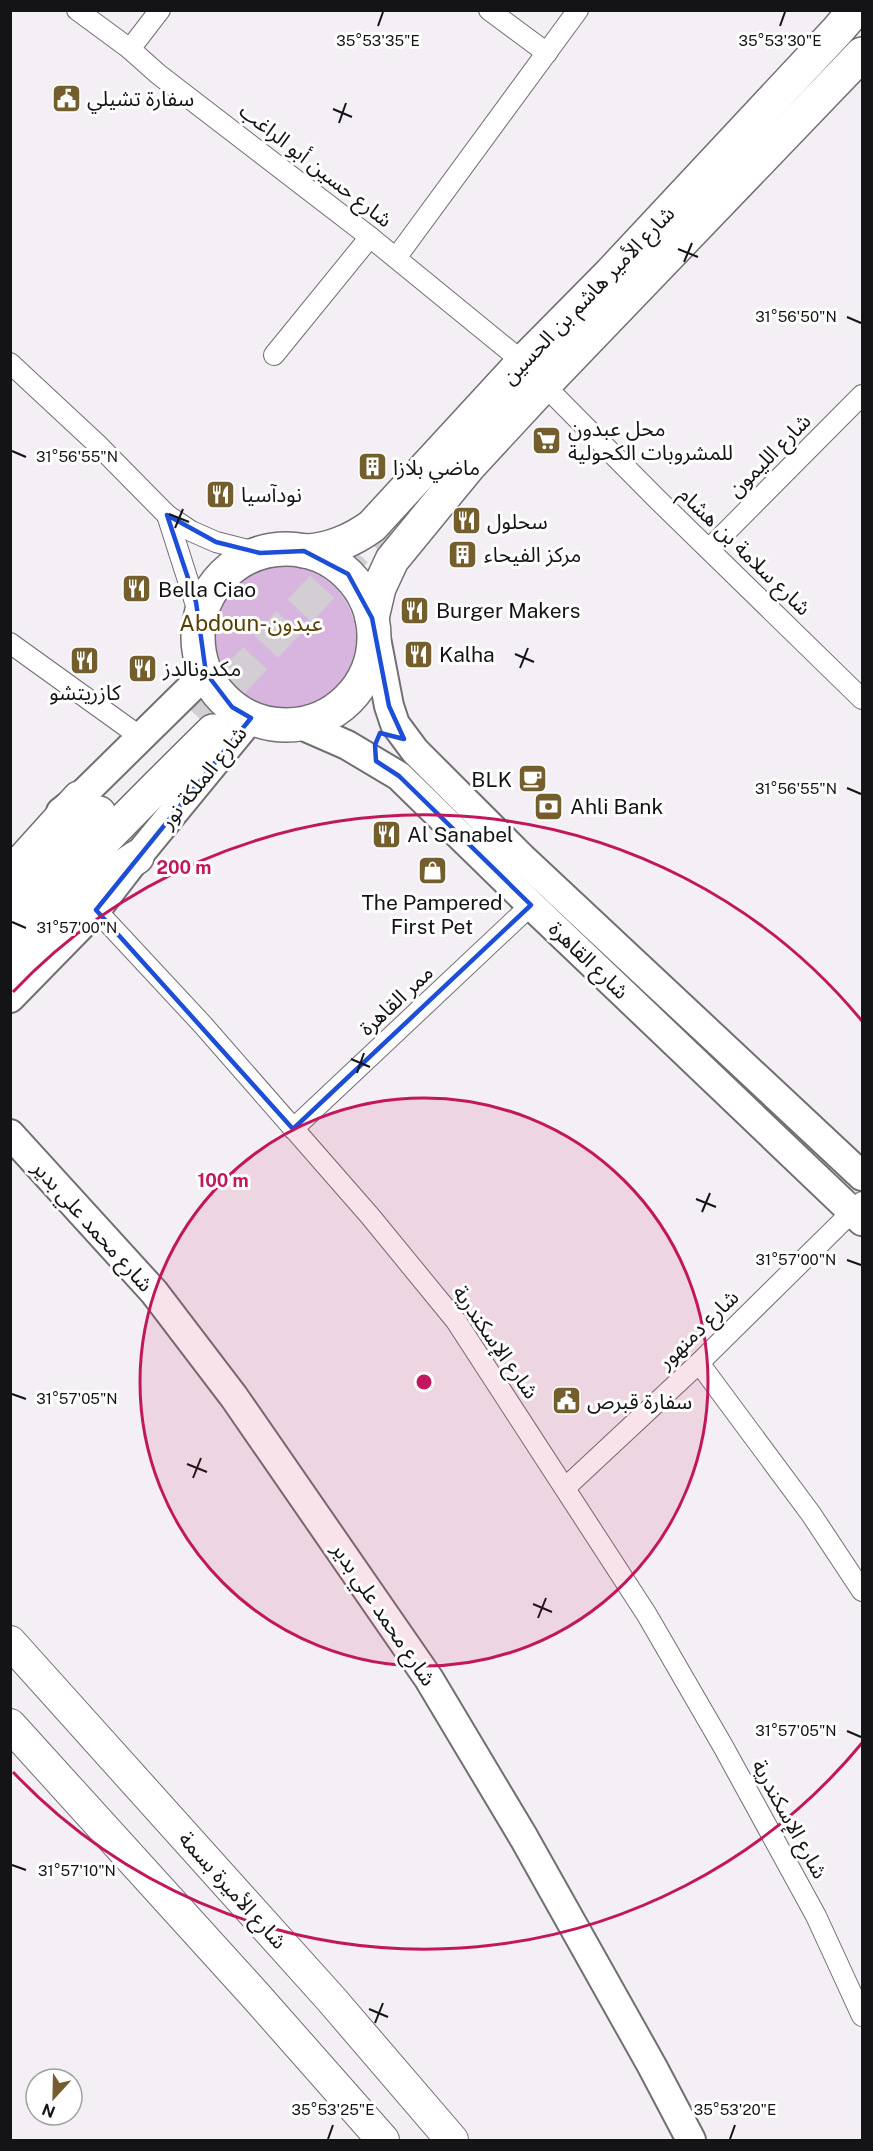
<svg xmlns="http://www.w3.org/2000/svg" width="873" height="2151" viewBox="0 0 873 2151" font-family="'Public Sans','Noto Sans Arabic',sans-serif">
	<rect width="100%" height="100%" fill="#f3eff4"/>
	<circle fill="#d7b5df" cx="284" cy="638" r="72"/>
	<g fill="none" stroke-linecap="round" stroke-linejoin="round">
		<path stroke="#d2ced3" stroke-width="33" stroke-dasharray="33 16" stroke-linecap="butt" d="M199 718 381 524"/>
		<defs>
			<g id="street">
				<path d="M77 10 130 49 158 74 370 237 523 362"/>
				<path d="M489 10 547 53"/>
				<path d="M130 49 160 10"/>
				<path d="M396 258 578 10"/>
				<path d="M274 355 370 237"/>
				<path d="M10 363 96 443 167 515 191 531 216 542 260 553"/>
				<path d="M544 385 658 500 862 699"/>
				<path d="M167 515 200 618"/>
				<path d="M709 549 862 395"/>
				<path d="M10 643 142 738"/>
				<path d="M96 910 203 1025 370 1216 456 1321 647 1615 724 1748 816 1916 862 2016"/>
				<path d="M293 1129 531 905"/>
				<path d="M699 1363 811 1514 862 1591"/>
				<path d="M565 1488 699 1363 862 1202"/>
			</g>
			<g id="secondary">
				<path d="M375 633 389 706 395 724 415 751 522 858 862 1176"/>
				<path d="M299 724 347 745 399 776 531 905 862 1221"/>
				<path d="M61 812 79 798 206 673"/>
				<path d="M10 998 96 910 137 857 251 718"/>
				<path d="M10 1134 154 1292 234 1397 429 1679 524 1838 652 2066 691 2140"/>
			</g>
			<g id="primary">
				<path d="M10 1642 331 1999 452 2140"/>
				<path d="M10 1725 255 1995 383 2140"/>
			</g>
			<g id="highway">
				<circle cx="286" cy="637" r="88"/>
				<path d="M304 551C328 551 353 540 372 526L523 362 610 274 837 31 855 10"/>
				<path d="M372 618 379 588 392 560 469 466 544 385 862 54"/>
				<path d="M14 870 79 798"/>
				<path d="M10 904 99 813"/>
				<path d="M10 945C73 869 143 800 213 731"/>
				<path d="M10 968 100 882 137 857"/>
			</g>
		</defs>
		<use href="#street" stroke="#726f73" stroke-width="22"/>
		<use href="#secondary" stroke="#726f73" stroke-width="32"/>
		<use href="#primary" stroke="#726f73" stroke-width="34"/>
		<use href="#highway" stroke="#726f73" stroke-width="36"/>
		<use href="#street" stroke="#fff" stroke-width="20"/>
		<use href="#secondary" stroke="#fff" stroke-width="28"/>
		<use href="#primary" stroke="#fff" stroke-width="32"/>
		<use href="#highway" stroke="#fff" stroke-width="33"/>
	</g>
	<path fill="none" stroke="#1d4ed8" stroke-width="4.5" stroke-linejoin="round" d="M167 515 216 542 260 553 304 551 348 574 372 618 389 706 404 739 380 733 375 745 376 761 399 776 531 905 293 1129 96 910 251 718 232 707 206 673 196 602Z"/>
	<path fill="none" stroke="#141315" stroke-width="2" d="M378 26 383 12M780 26 785 12M333 109 352 117M339 123 346 103M678 249 698 257M684 262 692 243M847 317 861 323M12 451 26 457M169 514 189 522M175 528 183 509M515 654 534 662M520 668 528 648M847 788 861 794M12 922 26 928M351 1059 370 1067M357 1073 364 1053M696 1199 716 1207M702 1212 710 1193M847 1260 861 1265M12 1394 26 1399M187 1464 207 1472M193 1478 201 1458M533 1604 552 1612M538 1618 546 1598M847 1731 861 1737M12 1865 26 1870M369 2009 388 2017M375 2023 383 2003M328 2139 333 2125M730 2139 735 2125"/>
	<circle cx="424" cy="1382" r="284" fill="#c2185b" fill-opacity=".12"/>
	<g fill="none" stroke="#c2185b" stroke-width="3">
		<circle cx="424" cy="1382" r="284"/>
		<path d="M862 1743A567 567 0 0 1 13 1772M13 992A567 567 0 0 1 862 1021"/>
	</g>
	<defs>
		<symbol id="civic-square" viewBox="-11 -11 22 22"><rect x="-9" y="-9" width="18" height="18" rx="4" fill="#745e2e" stroke="#fff"/><path d="M-.6-6.5H3V-4.5H.6V-3L4-1V1h2V6H-6V1h2V-1L-.6-3ZM-1.2 2.5V6h2.4V2.5Z" fill="#fff"/></symbol>
		<symbol id="supermarket-square" viewBox="-11 -11 22 22"><rect x="-9" y="-9" width="18" height="18" rx="4" fill="#745e2e" stroke="#fff"/><path d="M-6-5.5h2.5l.6 2H6L4.5 2H-2.5L-4.4-4H-6ZM-1.5 3.2a1.3 1.3 0 1 0 .1 0ZM3 3.2a1.3 1.3 0 1 0 .1 0Z" fill="#fff"/></symbol>
		<symbol id="building-square" viewBox="-11 -11 22 22"><rect x="-9" y="-9" width="18" height="18" rx="4" fill="#745e2e" stroke="#fff"/><path d="M-4-6H4V6H1V3H-1V6H-4ZM-2.5-4.3h1.7v1.8h-1.7ZM.8-4.3h1.7v1.8H.8ZM-2.5-1h1.7V.8h-1.7ZM.8-1h1.7V.8H.8Z" fill="#fff"/></symbol>
		<symbol id="restaurant-square" viewBox="-11 -11 22 22"><rect x="-9" y="-9" width="18" height="18" rx="4" fill="#745e2e" stroke="#fff"/><path d="M-5-6h1v4h1v-4h1v4h1v-4h1v5L-1.5 .5V6h-2V.5L-5-1ZM5-6V6H3V1.5H1.5Q1.5-4 5-6Z" fill="#fff"/></symbol>
		<symbol id="cafe-square" viewBox="-11 -11 22 22"><rect x="-9" y="-9" width="18" height="18" rx="4" fill="#745e2e" stroke="#fff"/><path d="M-5.5-4.5H6V0H3Q3 3.5 0 3.5H-2.5Q-5.5 3.5-5.5 0ZM3-3.2v2h1.7v-2ZM-6 4.5H4V6H-6Z" fill="#fff"/></symbol>
		<symbol id="bank-square" viewBox="-11 -11 22 22"><rect x="-9" y="-9" width="18" height="18" rx="4" fill="#745e2e" stroke="#fff"/><path d="M-6-4H6V4H-6ZM0-2.3a2.3 2.3 0 1 0 0 4.6a2.3 2.3 0 1 0 0-4.6Z" fill="#fff"/></symbol>
		<symbol id="shop-square" viewBox="-11 -11 22 22"><rect x="-9" y="-9" width="18" height="18" rx="4" fill="#745e2e" stroke="#fff"/><path d="M-5-2.5h2.3a2.7 3.5 0 0 1 5.4 0H5L5.5 6h-11ZM-1.5-2.5h3a1.5 2.3 0 0 0-3 0Z" fill="#fff"/></symbol>
	</defs>
	<g fill-rule="evenodd">
		<use href="#civic-square" x="50" y="82" width="33" height="33"/>
		<use href="#supermarket-square" x="530" y="424" width="33" height="33"/>
		<use href="#building-square" x="356" y="450" width="33" height="33"/>
		<use href="#restaurant-square" x="204" y="478" width="33" height="33"/>
		<use href="#restaurant-square" x="450" y="504" width="33" height="33"/>
		<use href="#building-square" x="446" y="538" width="33" height="33"/>
		<use href="#restaurant-square" x="120" y="572" width="33" height="33"/>
		<use href="#restaurant-square" x="398" y="594" width="33" height="33"/>
		<use href="#restaurant-square" x="402" y="638" width="33" height="33"/>
		<use href="#restaurant-square" x="68" y="644" width="33" height="33"/>
		<use href="#restaurant-square" x="126" y="652" width="33" height="33"/>
		<use href="#cafe-square" x="516" y="762" width="33" height="33"/>
		<use href="#bank-square" x="532" y="790" width="33" height="33"/>
		<use href="#restaurant-square" x="370" y="818" width="33" height="33"/>
		<use href="#shop-square" x="416" y="854" width="33" height="33"/>
		<use href="#civic-square" x="550" y="1384" width="33" height="33"/>
	</g>
	<g text-anchor="middle" dominant-baseline="central" stroke-width="6" stroke-linejoin="round" paint-order="stroke">
		<g font-size="21" fill="#141315" stroke="#fff" text-anchor="start">
			<text x="87" y="98">سفارة تشيلي</text>
			<text x="568" y="428">محل عبدون<tspan x="568" dy="24">للمشروبات الكحولية</tspan></text>
			<text x="393" y="467">ماضي بلازا</text>
			<text x="241" y="494">نودآسيا</text>
			<text x="487" y="521">سحلول</text>
			<text x="484" y="554">مركز الفيحاء</text>
			<text x="158" y="589">Bella Ciao</text>
			<text x="436" y="610">Burger Makers</text>
			<text x="439" y="654">Kalha</text>
			<text x="163" y="668">مكدونالدز</text>
			<text x="85" y="692" text-anchor="middle">كازريتشو</text>
			<text x="512" y="779" text-anchor="end">BLK</text>
			<text x="570" y="806">Ahli Bank</text>
			<text x="407" y="834">Al Sanabel</text>
			<text x="432" y="902" text-anchor="middle">The Pampered<tspan x="432" dy="24">First Pet</tspan></text>
			<text x="587" y="1401">سفارة قبرص</text>
		</g>
		<g font-size="21" fill="#141315" stroke="#fff">
			<text transform="translate(316 165) rotate(38)">شارع حسين أبو الراغب</text>
			<text transform="translate(588 295) rotate(-46)">شارع الأمير هاشم بن الحسين</text>
			<text transform="translate(769 455) rotate(-45)">شارع الليمون</text>
			<text transform="translate(745 551) rotate(44)">شارع سلامة بن هشام</text>
			<text transform="translate(203 777) rotate(-51)">شارع الملكة نور</text>
			<text transform="translate(589 960) rotate(44)">شارع القاهرة</text>
			<text transform="translate(396 1000) rotate(-43)">ممر القاهرة</text>
			<text transform="translate(93 1226) rotate(48)">شارع محمد علي بدير</text>
			<text transform="translate(698 1329) rotate(-44)">شارع دمنهور</text>
			<text transform="translate(496 1342) rotate(55)">شارع الإسكندرية</text>
			<text transform="translate(384 1614) rotate(56)">شارع محمد علي بدير</text>
			<text transform="translate(790 1819) rotate(61)">شارع الإسكندرية</text>
			<text transform="translate(233 1890) rotate(48)">شارع الأميرة بسمة</text>
		</g>
		<g font-size="22" fill="#573f00" stroke="#fff">
			<text x="251" y="623">Abdoun-عبدون</text>
		</g>
	</g>
	<g font-size="15" text-anchor="middle" fill="#141315" stroke="#fff" stroke-width="6" stroke-linejoin="round" paint-order="stroke">
		<text x="378" y="46">35°53'35"E</text>
		<text x="780" y="46">35°53'30"E</text>
		<text x="796" y="322">31°56'50"N</text>
		<text x="77" y="462">31°56'55"N</text>
		<text x="796" y="794">31°56'55"N</text>
		<text x="77" y="933">31°57'00"N</text>
		<text x="796" y="1265">31°57'00"N</text>
		<text x="77" y="1404">31°57'05"N</text>
		<text x="796" y="1736">31°57'05"N</text>
		<text x="77" y="1876">31°57'10"N</text>
		<text x="333" y="2115">35°53'25"E</text>
		<text x="735" y="2115">35°53'20"E</text>
	</g>
	<circle cx="424" cy="1382" r="9" fill="#c2185b" stroke="#fff" stroke-width="3"/>
	<g font-size="18" text-anchor="middle" font-weight="bold" fill="#c2185b" stroke="#fff" stroke-width="6" stroke-linejoin="round" paint-order="stroke">
		<text x="184" y="874">200 m</text>
		<text x="223" y="1187">100 m</text>
	</g>
	<rect width="873" height="2151" fill="none" stroke="#141315" stroke-width="24"/>
	<g transform="translate(54 2097) rotate(202)"><circle r="28" fill="#ffffff" stroke="#a1a1a1" stroke-width="1.5"/>
	<path d="M0-4.5L10 22L0 15L-10 22Z" fill="#745e2e"/>
	<text y="-9" font-size="16" font-weight="bold" text-anchor="middle" fill="#141315">N</text>
	</g>
</svg>
